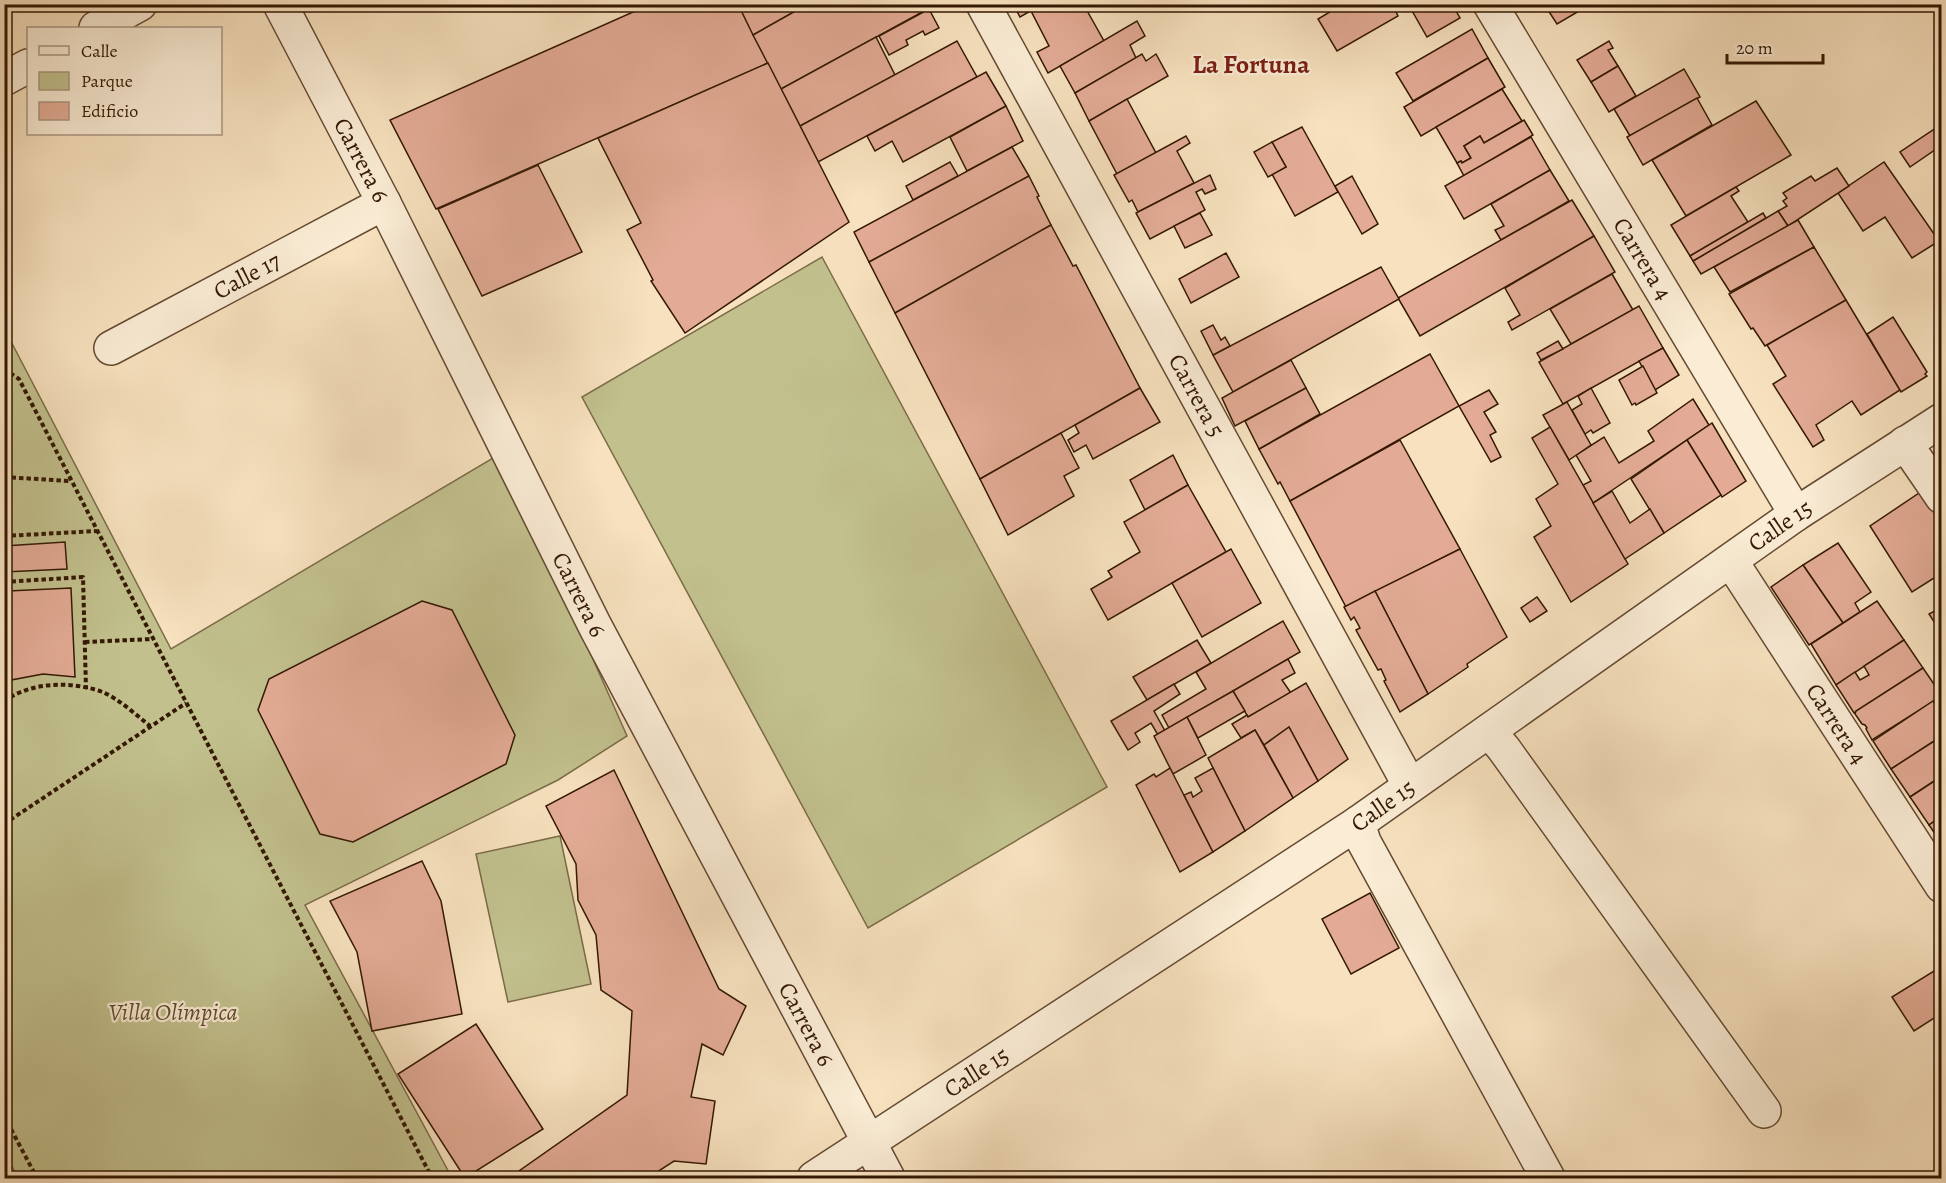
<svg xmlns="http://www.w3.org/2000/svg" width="1946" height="1183" viewBox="0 0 1946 1183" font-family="Alegreya,serif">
	<rect width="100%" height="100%" fill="#f7e1be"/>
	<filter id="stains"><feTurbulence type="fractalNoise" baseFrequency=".00333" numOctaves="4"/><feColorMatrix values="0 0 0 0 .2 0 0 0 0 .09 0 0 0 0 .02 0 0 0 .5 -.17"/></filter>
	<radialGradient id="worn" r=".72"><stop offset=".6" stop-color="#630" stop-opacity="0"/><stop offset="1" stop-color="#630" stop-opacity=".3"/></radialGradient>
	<g fill="#c2c18e" stroke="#7b6c48" stroke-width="1.5">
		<path d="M822 257 1107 787 868 928 582 397Z"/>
		<path d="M4 328 171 649 493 458 581 632 627 736 558 780 305 905 452 1178H18L4 1151Z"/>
		<path d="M560 836 591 984 508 1002 476 854Z"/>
	</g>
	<g fill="#e3ab95" stroke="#341803" stroke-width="1.5">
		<path d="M651 4H738L768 63 436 209 390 120Z"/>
		<path d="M738 4H808L753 35Z"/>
		<path d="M808 4H937L781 89 753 35Z"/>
		<path d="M1013 4H1043L1020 17Z"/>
		<path d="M1043 4H1089L1085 7 1104 41 1048 73 1037 52 1049 46 1031 11Z"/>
		<path d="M1343 4H1386L1389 9 1393 6 1398 16 1337 51 1318 19Z"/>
		<path d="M1419 4H1452L1460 18 1427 37 1411 9Z"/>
		<path d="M1544 4H1591L1557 24Z"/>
		<path d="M929 9 939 28 925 35 923 31 906 40 908 45 889 55 879 36Z"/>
		<path d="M1137 21 1145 36 1130 45 1136 58 1075 93 1060 66Z"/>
		<path d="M1472 29 1488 58 1413 101 1396 73Z"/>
		<path d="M876 37 895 75 800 126 781 89Z"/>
		<path d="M957 41 977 77 818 162 800 126Z"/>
		<path d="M1609 41 1613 48 1608 50 1618 66 1591 82 1577 60Z"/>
		<path d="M1142 54 1146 61 1156 54 1168 76 1089 121 1075 93Z"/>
		<path d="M1488 58 1505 87 1421 136 1404 107Z"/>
		<path d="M768 63 849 222 685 333 651 281 653 280 627 230 641 223 598 138Z"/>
		<path d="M1618 66 1636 96 1609 112 1591 82Z"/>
		<path d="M1684 69 1700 97 1630 136 1614 109Z"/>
		<path d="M986 72 1006 106 903 162 892 141 875 151 867 136Z"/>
		<path d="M1502 89 1522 121 1484 143 1480 136 1464 146 1471 158 1462 163 1461 161 1457 163 1436 127Z"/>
		<path d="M1697 98 1712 125 1643 165 1627 137Z"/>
		<path d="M1127 99 1156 153 1117 174 1089 121Z"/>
		<path d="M1756 101 1791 155 1686 216 1652 160Z"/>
		<path d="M1006 106 1023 141 967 171 950 137Z"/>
		<path d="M1524 120 1533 135 1464 176 1457 163 1461 161 1462 163 1471 158 1464 146 1480 136 1484 143Z"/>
		<path d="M1942 124V137L1935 141 1939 147 1910 167 1900 152Z"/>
		<path d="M1302 127 1338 192 1295 216 1272 174 1286 167 1272 142Z"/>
		<path d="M1186 136 1190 143 1177 151 1194 183 1138 212 1132 200 1129 202 1114 175Z"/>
		<path d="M1531 137 1550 170 1464 219 1445 186Z"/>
		<path d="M1272 142 1286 167 1268 177 1254 152Z"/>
		<path d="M1012 147 1029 176 869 262 854 232Z"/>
		<path d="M950 162 958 176 913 200 906 186Z"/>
		<path d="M1884 162 1939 241 1912 258 1885 217 1863 231 1838 193Z"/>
		<path d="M538 165 582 252 482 296 438 209Z"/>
		<path d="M1837 168 1849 186 1788 226 1778 211 1787 206 1783 201 1787 198 1783 193 1811 176 1815 181Z"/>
		<path d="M1550 170 1569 201 1501 240 1495 230 1504 226 1491 204Z"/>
		<path d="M1210 175 1216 189 1205 194 1202 189 1196 192 1205 210 1150 239 1136 213Z"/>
		<path d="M1029 176 1039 196 1037 197 1051 225 895 313 869 262Z"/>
		<path d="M1352 176 1378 224 1362 234 1335 186Z"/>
		<path d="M1736 187 1739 191 1731 196 1748 222 1690 256 1671 225Z"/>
		<path d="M1572 200 1594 236 1420 336 1398 298Z"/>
		<path d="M1778 211 1788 226 1701 274 1693 261Z"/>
		<path d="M1200 213 1212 235 1185 248 1174 226Z"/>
		<path d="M1763 213 1766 218 1693 261 1690 256Z"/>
		<path d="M1798 220 1814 247 1730 292 1714 267Z"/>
		<path d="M1051 225 1073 266 1076 265 1140 388 980 479 895 313Z"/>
		<path d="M1594 236 1615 272 1512 330 1508 322 1520 315 1505 288Z"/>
		<path d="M1814 247 1846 300 1765 346 1753 328 1751 329 1729 294Z"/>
		<path d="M1226 253 1239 277 1191 303 1179 279Z"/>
		<path d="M1381 267 1399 299 1233 392 1213 355Z"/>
		<path d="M1612 274 1633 310 1571 344 1550 309Z"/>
		<path d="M1846 300 1900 390 1861 415 1852 401 1816 425 1824 440 1813 447 1773 384 1786 376 1767 345Z"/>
		<path d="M1639 306 1663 348 1563 404 1539 362Z"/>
		<path d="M1893 317 1927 372 1925 374 1927 376 1901 392 1867 334Z"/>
		<path d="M1213 325 1221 340 1225 337 1230 346 1213 355 1201 331Z"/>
		<path d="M1558 341 1563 349 1541 360 1537 353Z"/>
		<path d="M1663 348 1679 375 1655 390 1639 361Z"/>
		<path d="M1430 354 1459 406 1290 501 1280 482 1278 484 1259 449Z"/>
		<path d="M1291 360 1306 388 1235 426 1222 398Z"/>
		<path d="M1643 366 1657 393 1636 405 1635 403 1632 405 1619 380Z"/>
		<path d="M1140 388 1160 422 1093 459 1086 445 1074 452 1068 440 1079 433 1075 425Z"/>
		<path d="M1306 388 1320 414 1259 449 1245 421Z"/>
		<path d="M1591 388 1610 423 1593 433 1591 430 1585 434 1572 410 1582 404 1578 396Z"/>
		<path d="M1489 390 1498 404 1484 412 1496 432 1490 435 1501 457 1491 462 1459 406Z"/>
		<path d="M1693 399 1709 425 1593 503 1583 485 1591 481 1576 455 1604 437 1619 463 1654 441 1648 431Z"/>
		<path d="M1567 402 1591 445 1569 460 1543 415Z"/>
		<path d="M1712 423 1746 481 1722 497 1687 440Z"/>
		<path d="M1550 427 1628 564 1571 602 1534 537 1551 526 1536 499 1558 484 1532 438Z"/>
		<path d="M1061 433 1079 468 1064 476 1074 496 1008 535 980 479Z"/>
		<path d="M1400 440 1460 549 1346 607 1290 501Z"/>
		<path d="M1687 440 1721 495 1664 533 1631 479Z"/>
		<path d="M1173 455 1188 485 1145 510 1130 480Z"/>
		<path d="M1188 485 1226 552 1108 620 1091 589 1112 577 1108 571 1140 552 1124 522Z"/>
		<path d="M1928 487 1942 509V573L1912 592 1870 526Z"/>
		<path d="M1612 491 1630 523 1650 509 1664 533 1625 559 1593 503Z"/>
		<path d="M65 542 67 569 4 572V546Z"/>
		<path d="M1838 543 1871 592 1855 603 1860 612 1843 623 1803 565Z"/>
		<path d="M1231 549 1261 603 1202 637 1172 583Z"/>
		<path d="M1460 549 1507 637 1467 664 1468 667 1428 694 1375 591Z"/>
		<path d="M1803 565 1843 623 1809 645 1771 587Z"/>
		<path d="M71 588 75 677 43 674 11 680 8 591Z"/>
		<path d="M1375 591 1428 694 1400 712 1384 681 1386 680 1381 669 1378 670 1356 630 1360 628 1354 617 1351 620 1344 607Z"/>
		<path d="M1537 597 1547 611 1530 622 1521 608Z"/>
		<path d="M422 601 452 610 515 735 506 764 353 842 320 834 258 710 269 679Z"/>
		<path d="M1877 601 1904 640 1836 685 1811 644Z"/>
		<path d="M1942 607V634L1929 614Z"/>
		<path d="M1283 621 1300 652 1169 728 1162 715 1206 689 1196 672Z"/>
		<path d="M1197 640 1211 663 1147 700 1133 677Z"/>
		<path d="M1904 640 1923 668 1854 713 1836 685 1855 672 1860 680 1869 675 1864 666Z"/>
		<path d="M1288 659 1295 673 1282 680 1291 693 1248 717 1233 691Z"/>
		<path d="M1923 668 1942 696 1872 740 1866 729 1867 728 1865 725 1862 724 1855 714 1856 711Z"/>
		<path d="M1306 683 1348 759 1318 781 1289 727 1264 745 1255 730 1241 738 1232 724 1247 715 1248 717Z"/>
		<path d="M1174 684 1180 694 1154 711 1165 731 1158 735 1151 723 1135 733 1140 742 1128 750 1111 721Z"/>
		<path d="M1233 691 1245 711 1198 738 1187 717Z"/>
		<path d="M1933 701 1942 714V736L1891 769 1873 741Z"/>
		<path d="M1187 717 1206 755 1173 774 1154 736Z"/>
		<path d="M1289 727 1318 781 1293 798 1264 745Z"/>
		<path d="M1255 730 1293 798 1245 831 1208 758Z"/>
		<path d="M1942 736V776L1910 797 1891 769Z"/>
		<path d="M1170 768 1213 852 1180 872 1136 785 1154 774 1156 777Z"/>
		<path d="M1213 768 1245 831 1213 852 1184 795 1191 792 1193 797 1202 791 1195 778Z"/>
		<path d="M614 770 719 989 746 1006 723 1055 702 1044 691 1097 715 1101 706 1164 674 1161 648 1178H509L627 1095 632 1011 601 990 596 935 578 900 576 864 546 806Z"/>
		<path d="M1942 776V816L1929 825 1910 797Z"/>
		<path d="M1942 816V844L1929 825Z"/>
		<path d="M422 861 441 901 462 1014 372 1031 357 952 330 901Z"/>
		<path d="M1370 893 1399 948 1351 974 1322 919Z"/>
		<path d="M1942 966V1013L1914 1031 1892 997Z"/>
		<path d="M476 1024 543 1129 465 1178 398 1074Z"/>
	</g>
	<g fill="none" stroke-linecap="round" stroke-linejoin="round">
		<defs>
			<g id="minor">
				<path id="s1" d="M280 4 384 203 595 626 888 1178"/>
				<path id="s2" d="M983 4 1410 786"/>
				<path id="s3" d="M1490 4 1796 514"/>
				<path d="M96 28 140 4"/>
				<path d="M4 79 28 66"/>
				<path id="s4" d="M111 348 384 203"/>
				<path d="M1905 443 1942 497"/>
				<path id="s5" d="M1731 561 1942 886"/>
				<path d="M1489 731 1504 749 1764 1111"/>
				<path d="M1358 823 1364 842 1548 1178"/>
				<path id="s6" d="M814 1178 1358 823 1796 514 1942 420"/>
			</g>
		</defs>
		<use href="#minor" stroke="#654a32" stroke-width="36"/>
		<g stroke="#341803" stroke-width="4" stroke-dasharray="4.5 3" stroke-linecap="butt">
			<path d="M4 369 19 379 432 1178"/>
			<path d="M4 477 70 481"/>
			<path d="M4 536 97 531"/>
			<path d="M4 582 83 577 86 689"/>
			<path d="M85 642 153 639"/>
			<path d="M4 701C32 682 68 681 100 691 118 698 135 714 150 726"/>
			<path d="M4 824 186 703"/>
			<path d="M4 1116 37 1178"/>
		</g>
		<use href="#minor" stroke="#faecd5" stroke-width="33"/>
	</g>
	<g text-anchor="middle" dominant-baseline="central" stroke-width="4.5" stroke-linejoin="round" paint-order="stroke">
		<g font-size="24" fill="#341803" stroke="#faecd5">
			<text stroke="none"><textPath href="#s1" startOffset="176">Carrera 6</textPath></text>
			<text stroke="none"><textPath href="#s3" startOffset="297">Carrera 4</textPath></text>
			<text stroke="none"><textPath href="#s4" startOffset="154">Calle 17</textPath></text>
			<text stroke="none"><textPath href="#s2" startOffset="446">Carrera 5</textPath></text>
			<text stroke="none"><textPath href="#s6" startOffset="1166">Calle 15</textPath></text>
			<text stroke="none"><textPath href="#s1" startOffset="662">Carrera 6</textPath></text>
			<text stroke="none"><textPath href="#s5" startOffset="194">Carrera 4</textPath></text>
			<text stroke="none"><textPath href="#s6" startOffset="680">Calle 15</textPath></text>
			<text stroke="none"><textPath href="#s1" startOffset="1148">Carrera 6</textPath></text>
			<text stroke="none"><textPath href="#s6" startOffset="194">Calle 15</textPath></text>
		</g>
		<g font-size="24" font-style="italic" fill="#5f4b2d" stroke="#faecd5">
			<text x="173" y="1012">Villa Olímpica</text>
		</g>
		<g font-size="26" font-weight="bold" fill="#7a1f14" stroke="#faecd5">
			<text x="1251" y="64">La Fortuna</text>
		</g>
	</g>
	<rect width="1946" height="1183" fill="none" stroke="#f7e1be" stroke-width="24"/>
	<rect x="6" y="6" width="1934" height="1171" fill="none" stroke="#341803" stroke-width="3"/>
	<rect x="12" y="12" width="1922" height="1159" fill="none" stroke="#341803" stroke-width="1.5"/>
	<rect x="27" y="27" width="195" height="108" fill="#faecd5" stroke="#ab9781" stroke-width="1.5"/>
	<rect x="39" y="46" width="30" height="9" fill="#faecd5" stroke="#ab9781" stroke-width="1.5"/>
	<text x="81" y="57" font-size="18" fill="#341803">Calle</text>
	<rect x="39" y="72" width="30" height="18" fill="#c2c18e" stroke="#ab9781" stroke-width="1.5"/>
	<text x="81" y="87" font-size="18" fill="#341803">Parque</text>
	<rect x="39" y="102" width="30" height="18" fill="#e3ab95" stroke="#ab9781" stroke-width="1.5"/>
	<text x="81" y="117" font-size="18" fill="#341803">Edificio</text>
	<path d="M1727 54v9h96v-9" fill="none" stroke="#341803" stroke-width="3"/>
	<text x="1736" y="54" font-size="18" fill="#341803" stroke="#faecd5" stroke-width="4.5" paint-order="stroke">20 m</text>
	<rect width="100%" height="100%" filter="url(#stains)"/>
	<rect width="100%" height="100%" fill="url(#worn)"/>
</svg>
